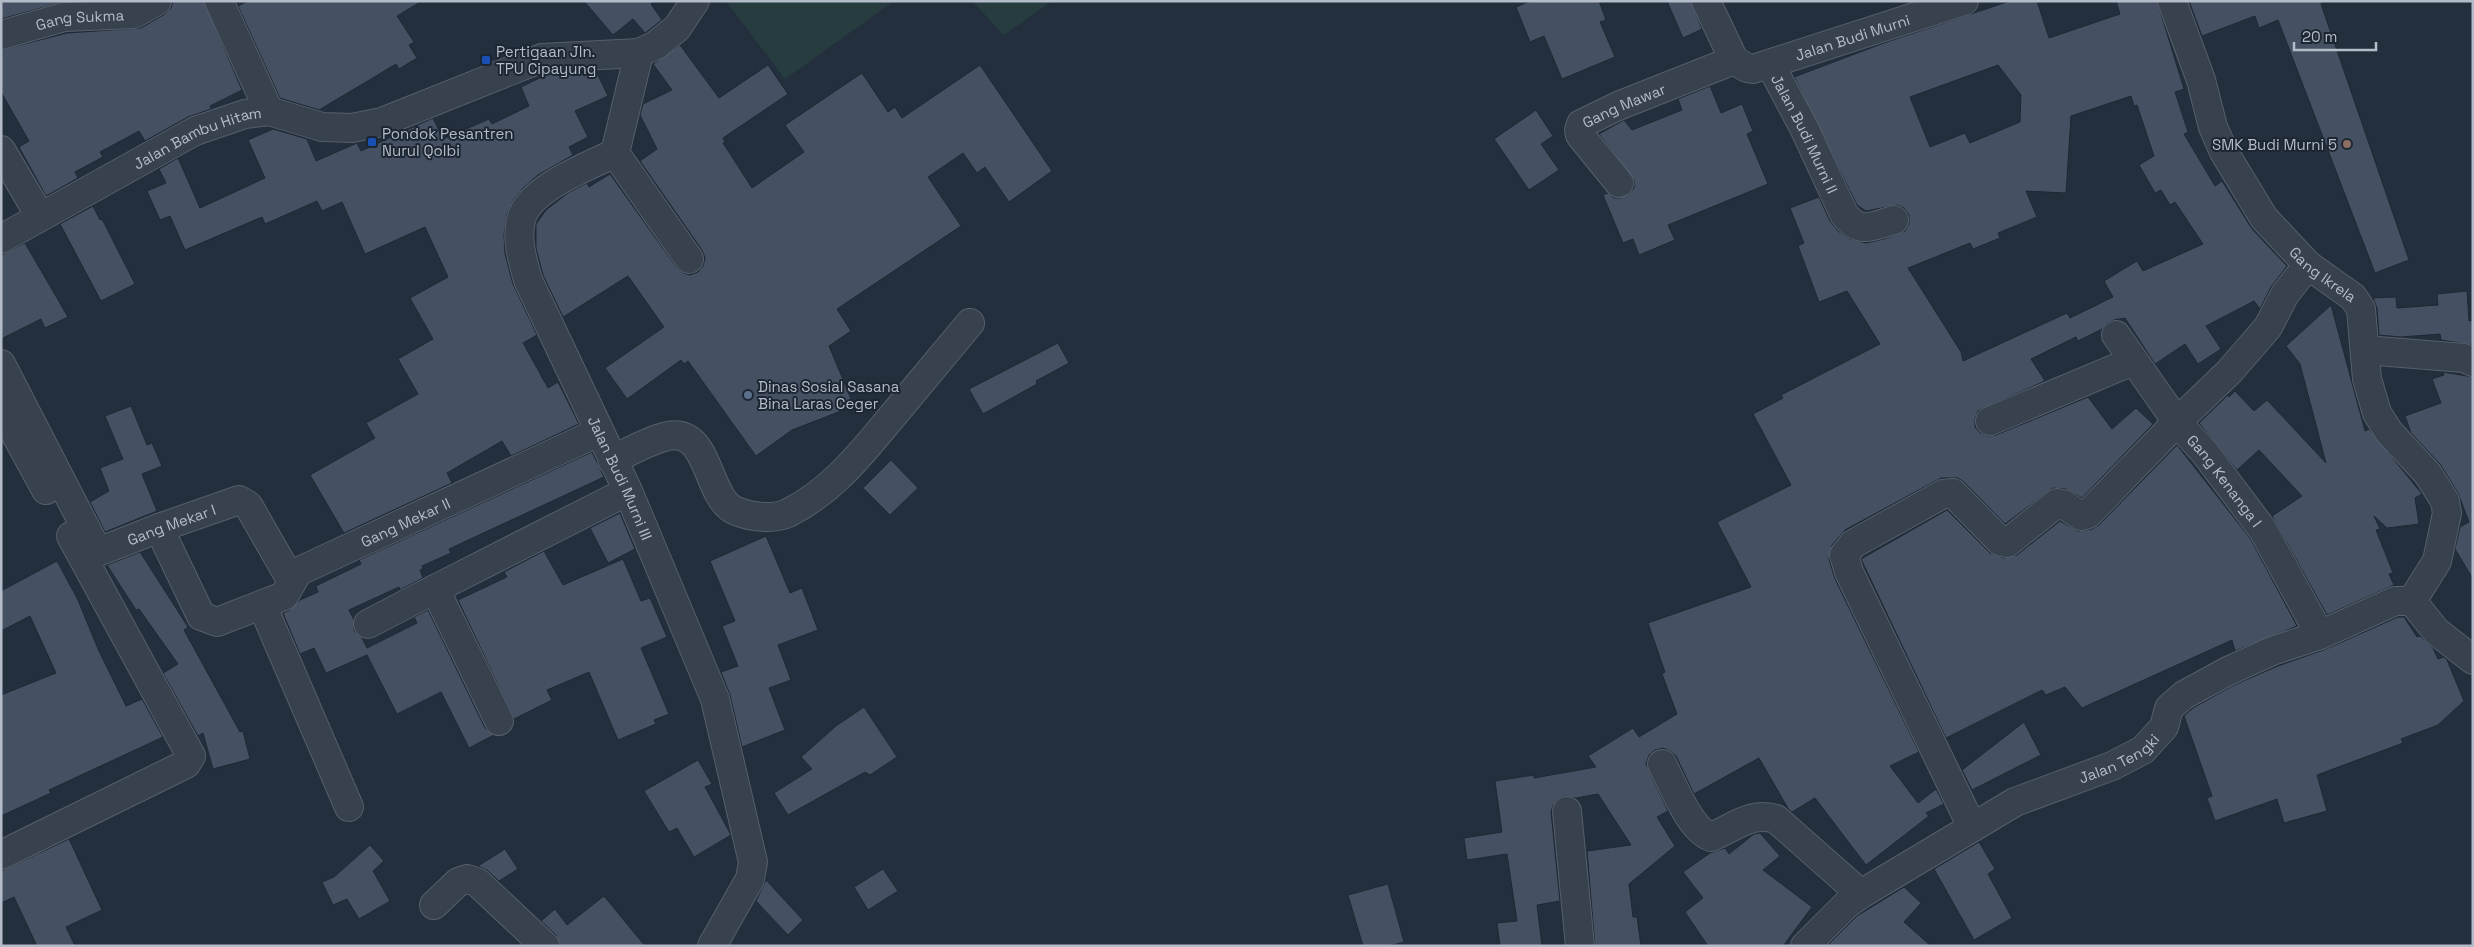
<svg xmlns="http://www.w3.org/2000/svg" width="2474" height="947" viewBox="0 0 2474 947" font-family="'Space Grotesk',sans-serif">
	<rect width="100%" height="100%" fill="#242f3e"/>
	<g fill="#263c3f">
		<path d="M726 1H894L785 79Z"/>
		<path d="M972 1H1052L1004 35Z"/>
	</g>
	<g fill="#455162" stroke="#1f2835" fill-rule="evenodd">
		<path d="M1 1H67L1 19Z"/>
		<path d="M173 1H204L242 90 210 106 211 109 188 117 145 141 139 131 100 152 103 157 75 172 78 178 46 196 19 147 29 141 1 92V50L67 33 141 28 165 14 171 8Z"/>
		<path d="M248 1H422L397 16 414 42 409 45 417 58 399 69 396 64 319 110 280 98 238 6Z"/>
		<path d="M584 1H654L651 4 662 20 645 33 633 19 613 35Z"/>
		<path d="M1530 1H1599L1606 20 1600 22 1615 57 1562 79 1544 36 1530 42 1516 7Z"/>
		<path d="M1667 1H1691L1702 29 1683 38Z"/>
		<path d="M2010 1H2037L2049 38 2120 14 2116 1H2157L2184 89 2175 92 2188 132 2184 134 2215 186 2222 181 2252 229 2287 266 2271 287 2260 309 2254 301 2206 326 2221 349 2198 364 2185 344 2155 364 2125 318 2114 320 2107 323 2102 329 2078 341 2076 337 2031 359 2045 381 1978 411 1975 419V427L1980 433 1989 436 1996 435 2088 397 2112 429 2136 408 2153 424 2082 498 2066 489 2053 488 2005 524 1964 482 1958 478H1941L1845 530 1832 545 1829 559 1835 579 1919 752 1890 766 1918 803 1936 789 1944 804 1926 813 1929 816 1866 865 1815 798 1792 812 1789 810 1759 758 1694 794 1676 756 1670 751 1663 748 1655 750 1649 755 1646 764 1668 811 1657 817 1675 846 1629 884 1633 917H1637L1641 946H1595L1587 851 1631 845 1598 794 1576 798 1565 796 1558 799 1553 805 1551 812 1560 901 1537 905 1542 946H1500L1497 923 1517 921 1507 854 1467 860 1464 838 1502 832 1495 781 1534 775V778L1596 767 1588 756 1633 728 1639 737 1677 714 1662 674 1665 672 1648 623 1751 587 1717 522 1791 485 1753 414 1783 398 1781 395 1880 344 1847 291 1819 302 1798 246 1804 243 1790 208 1819 197 1830 221 1838 231 1850 239 1866 243 1884 239 1905 231 1909 224V215L1904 208 1897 205 1866 211 1857 205 1794 77 1884 43ZM1998 65 2021 95 2020 122 1970 143 1965 133 1930 147 1910 97ZM2131 96 2134 106 2137 105 2154 156 2139 165 2155 193 2161 190 2170 205 2175 202 2203 244 2143 271 2137 261 2104 281 2113 297 2070 318 2067 313 1963 361 1961 352 1908 268 1970 243 1973 249 2000 238 1998 233 2037 217 2026 191 2066 193 2071 116Z"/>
		<path d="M2189 1H2323L2321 4 2409 260 2375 273 2278 20 2259 28 2255 16 2202 36Z"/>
		<path d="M680 45 719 98 768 65 788 94 723 138 725 142 723 143 752 188 804 152 785 125 862 73 888 112 895 107 902 118 980 65 1052 171 1009 202 985 167 977 173 963 153 928 177 961 226 837 309 851 331 829 346 854 406 792 430 756 456 688 361 684 364 681 360 627 399 605 368 664 327 628 276 563 317 543 275 536 248V224L546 210 568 193 587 183 589 187 610 174 677 268 683 273 690 275 698 272 703 266 705 258 702 250 640 161 657 149 640 115 643 104 672 90 653 64Z"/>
		<path d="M596 71 608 96 575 111 588 137 569 147 573 155 538 175 523 188 514 199 507 214 504 235 505 254 513 284 537 335 523 343 548 388 558 382 579 424 511 456 502 441 447 473 452 483 344 533 310 475 375 438 366 423 418 394 398 359 433 339 410 298 448 277 425 227 365 254 342 202 322 211 317 201 265 224 262 217 185 250 170 216 160 220 147 191 166 183 159 169 178 158 200 208 265 178 248 140 273 129 307 139 316 161 357 143 361 151 433 118 443 139 489 119 492 124 529 106 521 87 550 73 582 72 584 76Z"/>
		<path d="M1710 86 1721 113 1742 104 1753 131 1747 134 1768 184 1668 225 1675 240 1639 255 1633 239 1623 243 1603 195 1608 193 1614 198H1621L1628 195 1634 188V180L1599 134 1624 120 1632 130 1682 110 1678 99Z"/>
		<path d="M1536 110 1553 136 1541 144 1559 170 1529 190 1494 139Z"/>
		<path d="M93 206 100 220 102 219 135 284 101 301 60 224Z"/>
		<path d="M25 243 68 317 45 328 41 319 1 339V255Z"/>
		<path d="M2467 291 2469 321 2473 320V345L2441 340 2440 334 2401 337 2379 335 2377 308 2373 298 2396 297 2397 308 2438 305 2437 294Z"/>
		<path d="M2331 305 2365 431 2369 429 2422 494 2415 498 2419 524 2387 528 2374 516 2380 529 2376 530 2393 573 2389 574 2394 585 2327 615 2272 516 2302 496 2259 450 2237 470 2199 423 2228 395 2229 397 2235 391 2254 411 2267 400 2326 463 2300 364 2286 346Z"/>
		<path d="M1058 343 1069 363 1036 381 1037 384 983 414 969 389Z"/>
		<path d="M2443 372 2473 377V579L2455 549 2460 527 2469 522 2458 493 2440 464 2411 433 2405 416 2441 403 2432 379 2444 375Z"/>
		<path d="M131 406 147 445 152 443 162 466 142 474 157 511 105 532 90 502 109 491 100 468 123 459 105 416Z"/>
		<path d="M2177 445 2250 538 2297 626 2235 651 2232 640 2082 708 2065 687 2046 695 2042 690 1946 738 1861 559 1947 510 1990 553 2004 558 2017 555 2060 521 2078 531 2092 529 2099 525Z"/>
		<path d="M592 452 604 477 449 549 451 553 422 566 423 569 420 570 423 578 400 590 399 587 349 610 354 620V631L362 638 367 648 417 623 414 617 428 610 485 728 494 735 469 748 441 692 397 714 367 655 326 673 314 648 300 654 283 613 290 610 300 600 318 592 316 586 361 564 359 560Z"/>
		<path d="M891 460 918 488 890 515 863 488Z"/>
		<path d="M620 513 635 549 608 563 590 528Z"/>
		<path d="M766 536 790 593 802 588 818 630 778 645 791 680 769 688 785 730 742 747 730 695 721 672 738 666 722 626 735 621 710 561Z"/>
		<path d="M544 551 563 585 623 559 641 601 650 598 667 637 641 648 669 714 654 720 656 724 618 740 589 672 547 690 552 700 514 719 458 600 507 577 504 572Z"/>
		<path d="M140 552 188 627 184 630 240 732 243 731 250 759 213 769 203 733 198 736 163 673 178 664 139 609 136 610 107 565Z"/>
		<path d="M57 561 78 600 98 649 126 706 142 699 163 737 49 790 51 793 1 816V695L56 673 30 616 1 631V591Z"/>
		<path d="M2398 617H2404L2417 637 2420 636 2433 648 2438 659 2444 657 2447 660 2464 701 2438 725 2401 739 2403 743 2317 775 2327 811 2284 823 2277 799 2215 821 2207 798 2212 796 2184 716 2193 708 2234 685 2278 666 2326 649Z"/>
		<path d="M864 707 897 757 870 775 865 772 788 815 774 793 812 769 801 757 836 726Z"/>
		<path d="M2024 722 2041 755 1972 790 1962 770Z"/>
		<path d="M698 760 712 784 705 787 731 835 694 857 677 828 669 832 644 791Z"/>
		<path d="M1760 833 1780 856 1763 870 1812 907 1783 946H1708L1685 912 1703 898 1683 872 1710 853 1725 848 1729 854 1754 834Z"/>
		<path d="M69 839 102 910 66 927 75 946H37L14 897 1 903V871Z"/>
		<path d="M1979 842 1995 869 1988 874 2012 918 1974 940 1934 869Z"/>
		<path d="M370 845 384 861 373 871 390 901 359 919 347 899 333 905 322 882 334 877Z"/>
		<path d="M505 849 518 869 499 881 487 870 478 866Z"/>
		<path d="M883 869 898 891 868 910 854 887Z"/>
		<path d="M766 880 803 920 788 935 756 901Z"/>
		<path d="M1388 884 1404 942 1389 946H1363L1348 895Z"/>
		<path d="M1904 887 1921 903 1904 922 1931 946H1827L1857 916Z"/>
		<path d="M604 896 645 946H560L556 935 541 921 555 909 567 925Z"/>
	</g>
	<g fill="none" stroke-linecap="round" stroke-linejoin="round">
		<defs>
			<g id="minor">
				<path d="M219 1 269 111"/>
				<path id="s1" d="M1706 1 1734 60 1747 68 1753 69 1964 1"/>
				<path id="s2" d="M2172 1 2201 80 2213 127 2224 152 2264 218 2308 265 2353 297 2361 309 2367 379 2377 413 2389 432 2428 474 2445 501 2447 513 2437 561 2412 601"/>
				<path id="s3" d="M1 35 64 17 134 14 157 1"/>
				<path id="s4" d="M639 53 615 153C589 166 527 189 521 220 516 241 523 261 528 280L628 491 715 699 753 862 750 879 712 946"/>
				<path id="s5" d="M1770 64 1804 128 1844 214C1859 235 1873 226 1894 220"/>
				<path d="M1 150 40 216"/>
				<path d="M615 153 689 259"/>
				<path id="s6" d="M1619 183 1580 135 1579 130 1581 124 1618 106 1734 60"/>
				<path id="s7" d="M1 239 195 131 245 114 269 111 322 127 352 128 382 122 542 58 639 53 656 45 677 28 695 1"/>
				<path id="s8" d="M2116 335 2177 422 2205 453 2263 530 2320 635"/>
				<path d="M2365 350 2464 358 2473 362"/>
				<path id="s9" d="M1 364 98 552 159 528 239 500 248 505 287 573 291 575 599 432"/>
				<path d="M1 407 46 490"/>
				<path d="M1990 421 2133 361"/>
				<path d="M612 460C629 452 646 442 664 437 711 423 705 499 736 511 751 517 773 520 788 513 834 490 863 451 895 413 920 383 945 353 970 323"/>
				<path d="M159 528 201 616 217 622 284 596 296 575"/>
				<path d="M435 589 628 491"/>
				<path d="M262 605 349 807"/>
				<path d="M368 624 435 589 499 721"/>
				<path d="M1662 764C1673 784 1689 829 1711 837 1734 828 1751 811 1776 819L1861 894"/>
				<path d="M1567 811 1580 946"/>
				<path d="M1972 827 1849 572 1844 555 1853 544 1943 494 1953 493 2001 542 2007 543 2057 503 2063 504 2081 516 2088 514 2177 422 2229 372 2268 327 2285 294 2308 265"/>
				<path d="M1 855 186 764 191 756 71 536"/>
				<path d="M434 905 458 882 467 879 477 882 545 946"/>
				<path id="s10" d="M1805 946 1847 904 1861 894 2015 802 2112 766 2143 750 2164 727 2169 708 2184 695 2228 671 2272 651 2320 635 2395 601H2412L2436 631 2473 660"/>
			</g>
		</defs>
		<use href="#minor" stroke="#565f6c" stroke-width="30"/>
		<use href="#minor" stroke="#38414e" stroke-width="28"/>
	</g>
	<g fill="#1a4fb4" stroke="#1d2633" stroke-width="2">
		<rect x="481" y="55" width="10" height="10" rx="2.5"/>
		<rect x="367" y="137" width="10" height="10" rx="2.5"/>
	</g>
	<circle fill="#8d6e63" stroke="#1d2633" stroke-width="2" cx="2347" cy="144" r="5"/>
	<circle fill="#5c6f8a" stroke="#1d2633" stroke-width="2" cx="748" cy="395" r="5"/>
	<g text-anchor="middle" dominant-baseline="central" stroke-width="4" stroke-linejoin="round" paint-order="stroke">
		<g font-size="15" fill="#b4bcc9" stroke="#1d2633">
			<text stroke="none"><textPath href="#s3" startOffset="81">Gang Sukma</textPath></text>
			<text stroke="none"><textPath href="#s1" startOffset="191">Jalan Budi Murni</textPath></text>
			<text stroke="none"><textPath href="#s6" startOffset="120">Gang Mawar</textPath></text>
			<text stroke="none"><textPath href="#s5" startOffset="78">Jalan Budi Murni II</textPath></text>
			<text stroke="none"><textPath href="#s7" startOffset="222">Jalan Bambu Hitam</textPath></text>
			<text stroke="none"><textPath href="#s2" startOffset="319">Gang Ikrela</textPath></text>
			<text stroke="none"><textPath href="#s4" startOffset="501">Jalan Budi Murni III</textPath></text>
			<text stroke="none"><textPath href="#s8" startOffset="182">Gang Kenanga I</textPath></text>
			<text stroke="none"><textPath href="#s9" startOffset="581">Gang Mekar II</textPath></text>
			<text stroke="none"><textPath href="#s9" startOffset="290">Gang Mekar I</textPath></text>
			<text stroke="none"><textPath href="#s10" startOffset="369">Jalan Tengki</textPath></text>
		</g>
		<g font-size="15" fill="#b4bcc9" stroke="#1d2633" text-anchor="start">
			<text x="496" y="51">Pertigaan Jln.<tspan x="496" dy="17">TPU Cipayung</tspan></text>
			<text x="382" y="133">Pondok Pesantren<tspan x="382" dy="17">Nurul Qolbi</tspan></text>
			<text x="2337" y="144" text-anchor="end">SMK Budi Murni 5</text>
			<text x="758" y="386">Dinas Sosial Sasana<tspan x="758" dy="17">Bina Laras Ceger</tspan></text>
		</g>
	</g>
	<rect width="2474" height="947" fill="none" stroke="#b4bcc9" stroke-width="5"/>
	<path d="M2294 42v8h82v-8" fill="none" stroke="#b4bcc9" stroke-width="2.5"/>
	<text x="2302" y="42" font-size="15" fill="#b4bcc9" stroke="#1d2633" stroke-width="4" paint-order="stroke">20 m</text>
</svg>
